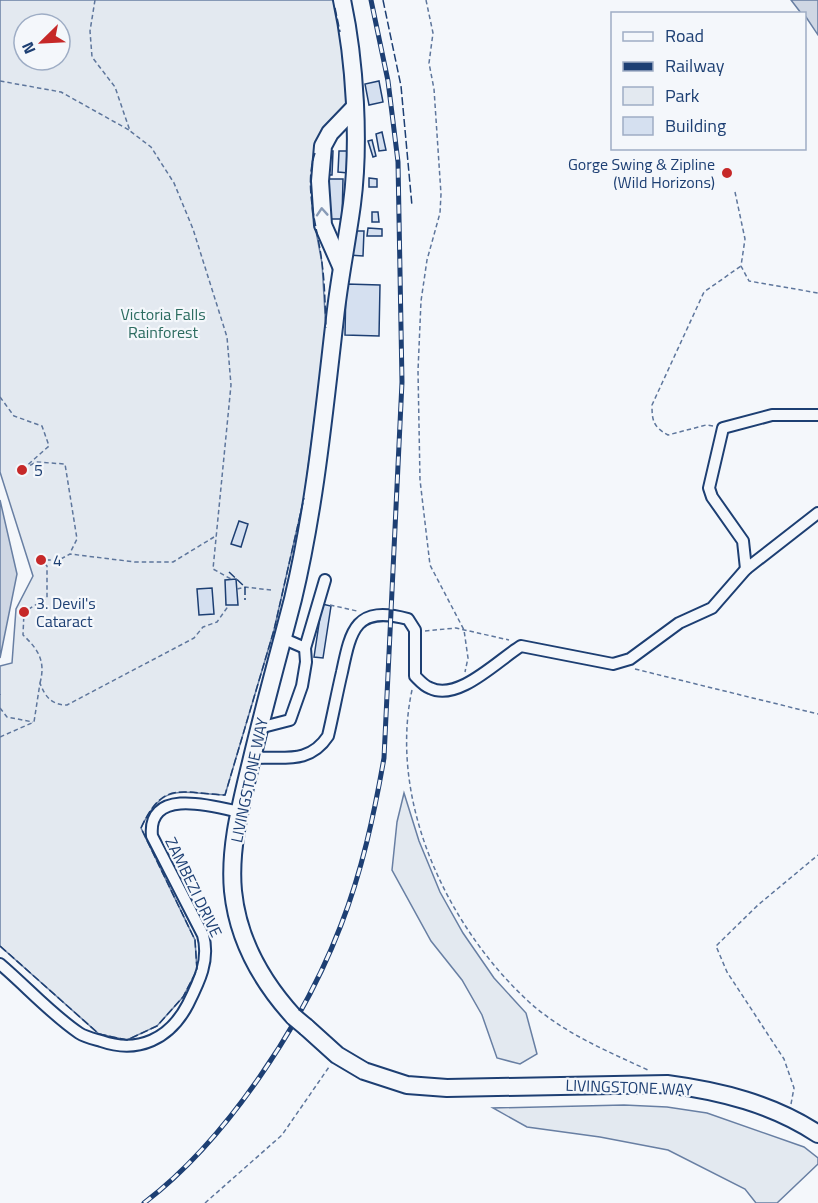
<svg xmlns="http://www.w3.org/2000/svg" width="818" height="1203" viewBox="0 0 818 1203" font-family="'Titillium Web',sans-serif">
	<rect width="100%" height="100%" fill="#f4f7fb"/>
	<g fill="#e3e9f0" stroke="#687fa3" stroke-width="1.5" fill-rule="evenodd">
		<path d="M0 0H334L341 43 347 104 322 133 312 162V210L322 263 326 330 304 498 274 630 225 795C180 793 163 781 141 828L195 940 197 970 183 997 157 1026 127 1040 99 1034 0 946V666L12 663 16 609 33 576 0 472ZM24 24H60V60H24Z"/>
		<path d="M404 793 419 841 440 892 463 933 494 978 526 1013 537 1054 520 1064 497 1058 482 1015 462 980 431 941 392 870 397 822Z"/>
		<path d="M624 1105 667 1107 707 1113 804 1147 818 1158V1164L777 1203H756L745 1189 668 1150 600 1137 527 1127 493 1108Z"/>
	</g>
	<g fill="#cfd7e4" stroke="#687fa3" stroke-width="1.5">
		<path d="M791 0H818V35L804 14 801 13Z"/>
		<path d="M0 500 17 574 0 658Z"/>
	</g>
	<g fill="#d5e0f0" stroke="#1d3f73" stroke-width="1.5">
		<path d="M379 81 383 102 369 105 365 84Z"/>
		<path d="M382 132 386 150 379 151 376 134Z"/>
		<path d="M372 140 376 156 373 157 368 141Z"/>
		<path d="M324 151H333L332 175H323Z"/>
		<path d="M339 151H348V173L338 172Z"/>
		<path d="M369 178 377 179V187H369Z"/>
		<path d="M324 179H343L342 219H323Z"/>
		<path d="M372 212H378L379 222H372Z"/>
		<path d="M368 228 382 229V236H367Z"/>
		<path d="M350 231H364L363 256 349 255Z"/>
		<path d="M346 284 380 285 379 336 345 335Z"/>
		<path d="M239 521 248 524 241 547 231 544Z"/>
		<path d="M236 579 238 605H226L225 580Z"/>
		<path d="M212 588 214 614 199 615 197 589Z"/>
		<path d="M322 604 331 606 323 658 314 657Z"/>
	</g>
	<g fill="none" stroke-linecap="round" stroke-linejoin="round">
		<defs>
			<g id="minor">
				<path d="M746 569 743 541 712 497 709 488 723 428 772 415H818"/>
				<path d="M282 638 305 648"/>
				<path d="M259 728 290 720 302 686 306 662 305 648 325 580"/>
				<path d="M252 758C283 756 309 765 328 736 333 715 337 693 342 672 351 629 356 605 408 619L415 630V676C419 680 424 686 430 688 458 702 498 660 521 646L613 664 630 659 679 623 712 608 746 569 818 513"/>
				<path d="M0 964C26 986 51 1014 79 1033 85 1037 94 1039 101 1041 138 1054 170 1039 188 1004 199 982 210 960 203 935L152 836C147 787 213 806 239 812"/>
			</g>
			<g id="highway">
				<path d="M341 266 323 225 320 181 323 146 330 133 354 108"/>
				<path d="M294 1017C262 982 238 940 233 891 229 848 241 804 251 762 264 707 279 653 293 599 315 507 324 412 335 318 339 280 347 242 352 204 360 143 355 60 342 0"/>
				<path d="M306 1027 337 1055 364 1071 407 1085 447 1088 667 1084C720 1091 773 1104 818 1134"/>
			</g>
		</defs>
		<use href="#minor" stroke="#1d3f73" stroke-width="14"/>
		<use href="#highway" stroke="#1d3f73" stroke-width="20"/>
		<g stroke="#5e769c" stroke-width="1.5" stroke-dasharray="4.5 3" stroke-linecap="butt">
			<path d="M95 0 90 31 92 57 115 87 130 131 151 147 174 183 193 229 227 337 231 385 213 569 231 579"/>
			<path d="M426 0 433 33 429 63 434 89 441 194 440 213 427 260 421 301 418 371 420 480 430 565 464 630 468 658 465 672"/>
			<path d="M0 81 61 92 129 130"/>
			<path d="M735 192 745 239 741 266 749 281 818 293"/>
			<path d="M0 397 14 416 42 426 49 446 22 470 36 462 65 464 77 539 70 553"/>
			<path d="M713 426 706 425 668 435C653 427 652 420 652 405L704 292 741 266"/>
			<path d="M237 589 245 587 271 590"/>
			<path d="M330 605 357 611"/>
			<path d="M425 631 456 628 509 640"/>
			<path d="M635 669 818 714"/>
			<path d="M40 683C46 661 38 649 23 635L24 612 47 598V566L41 560H59L70 554 135 562H173L214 537"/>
			<path d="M412 690C388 801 447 926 528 1001 563 1033 607 1051 650 1071"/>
			<path d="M0 694V695"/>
			<path d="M0 708 7 717 33 722"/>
			<path d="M0 737 34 722 40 683C45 697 52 705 67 705L194 638 203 627 217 622 229 605"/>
			<path d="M791 1104 794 1088 784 1059 727 972 716 946 758 905 818 855"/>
			<path d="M205 1203 282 1135 329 1067"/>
		</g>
		<use href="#minor" stroke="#f4f7fb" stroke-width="10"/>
		<use href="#highway" stroke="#f4f7fb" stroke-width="16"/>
		<defs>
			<path id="rail" d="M144 1203C227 1140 304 1022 341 925 362 871 374 815 384 758L402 382 398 162 388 81 371 0"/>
		</defs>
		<use href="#rail" stroke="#1d3f73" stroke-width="5"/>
		<use href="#rail" stroke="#f4f7fb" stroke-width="3" stroke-dasharray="9" stroke-linecap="butt"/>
		<defs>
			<path id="highway-bridge" d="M294 1017 306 1027"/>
		</defs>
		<use href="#highway-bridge" stroke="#1d3f73" stroke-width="20" stroke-linecap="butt"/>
		<use href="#highway-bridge" stroke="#f4f7fb" stroke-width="16"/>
		<g stroke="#1d3f73" stroke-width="1.5" stroke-dasharray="8 3" stroke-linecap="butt">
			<path d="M383 0 401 86 412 206"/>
			<path d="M335 8 340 32"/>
			<path d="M315 153C303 188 318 228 322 263 325 285 325 307 326 328"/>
			<path d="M229 572 245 587V600"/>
			<path d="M0 946 99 1034 127 1040 157 1026 183 997 197 970 195 940 141 828C163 780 180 793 225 795L274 630 304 498"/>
		</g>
	</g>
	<defs><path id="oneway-chevron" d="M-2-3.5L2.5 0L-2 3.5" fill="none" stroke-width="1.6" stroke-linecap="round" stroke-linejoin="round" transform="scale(1.5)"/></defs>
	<use stroke="#889bb7" href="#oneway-chevron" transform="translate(322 212) rotate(-94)"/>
	<g fill="#c62828" stroke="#f4f7fb" stroke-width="2">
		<circle cx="727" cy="173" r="6"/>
		<circle cx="22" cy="470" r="6"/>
		<circle cx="41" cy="560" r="6"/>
		<circle cx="24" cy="612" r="6"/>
	</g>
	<g text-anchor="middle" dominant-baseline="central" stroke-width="4.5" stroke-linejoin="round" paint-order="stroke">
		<g font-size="16" fill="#1d3f73" stroke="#f4f7fb" text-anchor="start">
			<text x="715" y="164" text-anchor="end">Gorge Swing &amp; Zipline<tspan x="715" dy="18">(Wild Horizons)</tspan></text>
			<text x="34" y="470">5</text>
			<text x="53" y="560">4</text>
			<text x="36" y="603">3. Devil's<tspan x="36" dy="18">Cataract</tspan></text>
		</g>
		<g font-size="16" fill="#2c6c60" stroke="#f4f7fb">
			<text x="163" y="314">Victoria Falls<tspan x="163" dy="18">Rainforest</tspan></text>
		</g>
		<g font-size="16" fill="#1d3f73" stroke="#f4f7fb">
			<text transform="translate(249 780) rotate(-78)">LIVINGSTONE WAY</text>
			<text transform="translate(194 887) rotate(64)">ZAMBEZI DRIVE</text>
			<text transform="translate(629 1087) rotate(2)">LIVINGSTONE WAY</text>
		</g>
	</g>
	<rect x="611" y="12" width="195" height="138" fill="#f4f7fb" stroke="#9eadc5" stroke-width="1.5"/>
	<rect x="623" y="32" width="30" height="9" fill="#f4f7fb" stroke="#9eadc5" stroke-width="1.5"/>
	<text x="665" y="42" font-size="18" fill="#1d3f73">Road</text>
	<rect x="623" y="62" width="30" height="9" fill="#1d3f73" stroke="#9eadc5" stroke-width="1.5"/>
	<text x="665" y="72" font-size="18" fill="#1d3f73">Railway</text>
	<rect x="623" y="87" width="30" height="18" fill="#e3e9f0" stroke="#9eadc5" stroke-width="1.5"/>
	<text x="665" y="102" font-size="18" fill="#1d3f73">Park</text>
	<rect x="623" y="117" width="30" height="18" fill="#d5e0f0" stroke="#9eadc5" stroke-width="1.5"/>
	<text x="665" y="132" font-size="18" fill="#1d3f73">Building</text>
	<g transform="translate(42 42) rotate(246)"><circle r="28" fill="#f4f7fb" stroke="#9eadc5" stroke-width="1.5"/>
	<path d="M0-4.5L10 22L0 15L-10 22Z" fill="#c62828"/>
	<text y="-9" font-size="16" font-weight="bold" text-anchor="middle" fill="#1d3f73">N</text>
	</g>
</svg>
